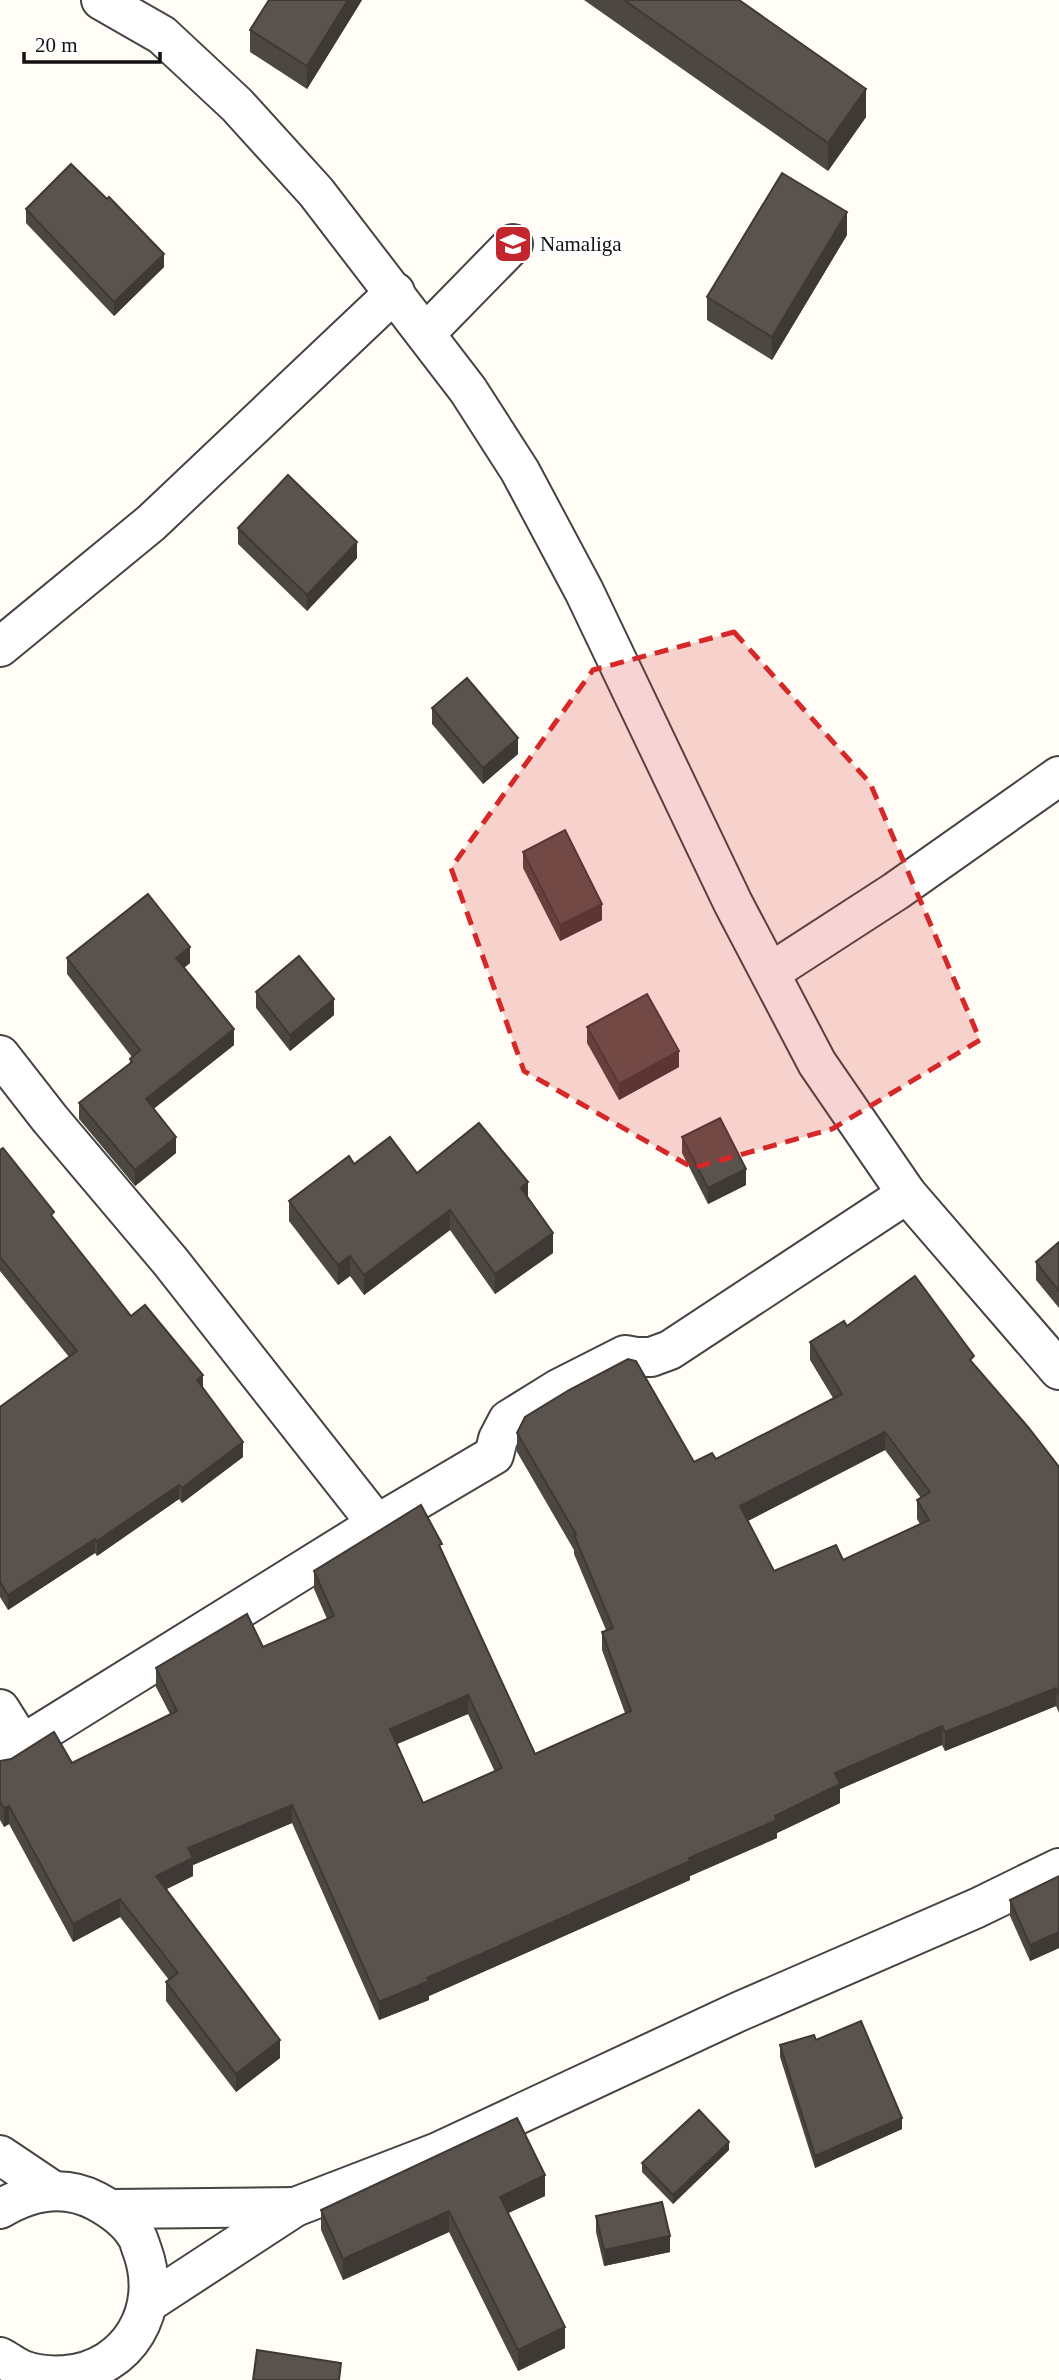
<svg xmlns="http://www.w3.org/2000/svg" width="1059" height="2380" viewBox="0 0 1059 2380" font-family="Georgia,serif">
	<rect width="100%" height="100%" fill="#fffdf5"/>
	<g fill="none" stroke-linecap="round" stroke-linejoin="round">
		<defs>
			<g id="minor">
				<path d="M101 0 162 35 237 105 316 192 468 390 520 471 584 591 733 903 817 1063 907 1194 1059 1370"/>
				<path d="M426 333 513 244"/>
				<path d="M0 647 151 523 395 292"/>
				<path d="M771 972 896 891 1059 776"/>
				<path d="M0 1055 50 1119 170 1261 377 1524"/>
				<path d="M0 1709 22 1744"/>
				<path d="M0 1758 377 1524 494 1455 498 1439 508 1420 558 1389 625 1355 636 1357H651L670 1350 907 1194"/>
				<path d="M0 2155 52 2190"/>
				<path d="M0 2209C30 2191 64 2184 96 2201 111 2209 127 2220 136 2235 139 2239 140 2245 142 2250 164 2309 129 2369 66 2375 52 2376 36 2375 23 2370 15 2367 8 2361 0 2357"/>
				<path d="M113 2209 295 2207"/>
				<path d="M148 2303 295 2207 438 2152 738 2012 977 1908 1059 1868"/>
			</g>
		</defs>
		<use href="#minor" stroke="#444" stroke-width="42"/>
		<use href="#minor" stroke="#fff" stroke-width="38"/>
	</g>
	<g fill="#4d4742" fill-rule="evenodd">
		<path d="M362 0 307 89 250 52V30Z"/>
		<path d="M584 0H739L866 117 828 171Z"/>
		<path d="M26 209 164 267 114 316 26 223Z"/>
		<path d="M847 235 772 360 707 320V297Z"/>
		<path d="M238 528 357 558 307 611 238 544Z"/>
		<path d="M432 708 518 754 483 784 432 724Z"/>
		<path d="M523 852 602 920 560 941 523 868Z"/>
		<path d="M67 958 190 963 184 968 234 1045 154 1108 176 1153 135 1186 79 1119V1103L130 1064V1059L132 1057 67 974Z"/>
		<path d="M256 992 334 1015 290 1051 256 1008Z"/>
		<path d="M587 1027 679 1067 619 1100 587 1043Z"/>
		<path d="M682 1137 746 1185 708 1204 682 1153Z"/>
		<path d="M0 1150 131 1316 203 1387 243 1457 182 1503 179 1499 97 1556 95 1553 8 1610 0 1597V1407L69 1357 0 1271Z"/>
		<path d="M354 1164 417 1173 528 1197 553 1253 495 1294 450 1230 364 1295 350 1276 338 1285 289 1221V1201Z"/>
		<path d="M1059 1242V1308L1036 1280V1262Z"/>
		<path d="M847 1326 974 1364 1059 1467V1713L1056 1706 945 1751 942 1745 840 1789V1803L777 1833V1838L690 1876V1880L429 1996V2000L379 2020 292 1823 193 1865V1876L167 1889 280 2058 236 2092 166 2001V1982L169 1980 120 1917 73 1942 9 1824 4 1827 0 1820V1761L72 1763 170 1714 156 1687V1668L263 1647 327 1619 314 1589V1571L442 1551 535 1754 625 1713 602 1650V1632L606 1630 574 1554V1550L517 1452V1433L694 1462 716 1459 833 1398 810 1360V1342ZM885 1450 921 1498 917 1500V1519L920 1524 843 1560 774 1571 748 1521ZM468 1714 495 1772 423 1803 397 1744Z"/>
		<path d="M1059 1876V1948L1030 1961 1010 1916V1900Z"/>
		<path d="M780 2045 902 2129 815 2168 780 2057Z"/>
		<path d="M729 2150 673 2204 642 2172V2163Z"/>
		<path d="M545 2196 508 2213 565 2348 518 2371 449 2232 343 2280 321 2230V2210Z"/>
		<path d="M596 2216 670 2252 604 2266 596 2232Z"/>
	</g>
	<g fill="#3f3936">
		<path d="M348 0H362L307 89V66Z"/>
		<path d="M866 89V117L828 171V143Z"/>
		<path d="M847 212V235L772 360V337Z"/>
		<path d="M164 254V267L114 316V302Z"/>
		<path d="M357 542V558L307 611V595Z"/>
		<path d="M518 738V754L483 784V768Z"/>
		<path d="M602 904V920L560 941V925Z"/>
		<path d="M190 947V963L176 974V958Z"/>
		<path d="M334 999V1015L290 1051V1035Z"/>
		<path d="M234 1029V1045L146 1115V1099Z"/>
		<path d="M679 1051V1067L619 1100V1084Z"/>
		<path d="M176 1137V1153L135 1186V1170Z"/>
		<path d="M746 1169V1185L708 1204V1188Z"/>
		<path d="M528 1182V1202L521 1188Z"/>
		<path d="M450 1210V1230L364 1295V1275Z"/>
		<path d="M553 1233V1253L495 1294V1274Z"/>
		<path d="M350 1256V1276L338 1285V1265Z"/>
		<path d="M203 1375V1390L197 1380Z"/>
		<path d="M885 1432V1450L740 1525V1506Z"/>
		<path d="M243 1442V1457L182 1503V1488Z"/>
		<path d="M179 1485V1499L97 1556V1541Z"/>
		<path d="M95 1539V1553L8 1610V1595Z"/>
		<path d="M1056 1688V1706L945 1751V1732Z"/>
		<path d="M468 1695V1714L390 1747V1729Z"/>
		<path d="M942 1726V1745L840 1789V1803L777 1833V1838L690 1876V1880L429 1996V2000L379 2020V2002L427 1978 689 1858 775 1816 835 1773Z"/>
		<path d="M292 1805V1823L193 1865V1876L156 1894V1876L188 1848Z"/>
		<path d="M9 1806V1824L4 1827V1808Z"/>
		<path d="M120 1899V1917L73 1942V1924Z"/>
		<path d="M1059 1932V1948L1030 1961V1945Z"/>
		<path d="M280 2040V2058L236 2092V2074Z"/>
		<path d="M902 2118V2129L815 2168V2156Z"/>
		<path d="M729 2142V2150L673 2204V2195Z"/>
		<path d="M545 2175V2196L500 2217V2197Z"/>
		<path d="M449 2211V2232L343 2280V2259Z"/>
		<path d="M670 2236V2252L604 2266V2250Z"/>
		<path d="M565 2327V2348L518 2371V2350Z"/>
	</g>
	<g fill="#5a524d" stroke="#3f3936" stroke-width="2" fill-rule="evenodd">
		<path d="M269 0H348L307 66 250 30Z"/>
		<path d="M624 0H739L866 89 828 143Z"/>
		<path d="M71 164 107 199 109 197 164 254 114 302 26 209Z"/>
		<path d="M782 173 847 212 772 337 707 297Z"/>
		<path d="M288 475 357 542 307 595 238 528Z"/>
		<path d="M467 678 518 738 483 768 432 708Z"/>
		<path d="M565 830 602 904 560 925 523 852Z"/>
		<path d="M148 894 190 947 176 958 234 1029 146 1099 176 1137 135 1170 79 1103 132 1062 130 1059 140 1050 67 958Z"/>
		<path d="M299 956 334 999 290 1035 256 992Z"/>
		<path d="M647 994 679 1051 619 1084 587 1027Z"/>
		<path d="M720 1118 746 1169 708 1188 682 1137Z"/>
		<path d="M479 1123 528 1182 521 1188 553 1233 495 1274 450 1210 364 1275 350 1256 338 1265 289 1201 349 1156 354 1164 390 1137 417 1173Z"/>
		<path d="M3 1148 54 1212 51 1215 131 1316 145 1305 203 1375 197 1380 243 1442 182 1488 179 1485 97 1541 95 1539 8 1595 0 1582V1407L77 1351 0 1257V1150Z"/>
		<path d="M1059 1242V1291L1036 1262Z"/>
		<path d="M915 1276 974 1356 970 1360 1028 1427 1059 1467V1695L1056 1688 945 1732 942 1726 835 1773 840 1784 775 1816 777 1820 689 1858 690 1861 427 1978 429 1981 379 2002 292 1805 188 1848 193 1858 156 1876 280 2040 236 2074 166 1982 178 1973 120 1899 73 1924 9 1806 4 1808 0 1802V1761L11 1759 54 1732 72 1763 177 1711 156 1668 247 1614 263 1647 334 1616 314 1571 421 1505 442 1544 439 1545 535 1754 631 1711 602 1632 613 1628 574 1535 576 1534 517 1433 525 1417 569 1390 628 1359 636 1361 694 1462 712 1453 716 1459 842 1394 810 1342 844 1321 847 1326ZM885 1432 930 1492 917 1500 929 1520 843 1560 836 1545 774 1571 740 1506ZM468 1695 502 1768 423 1803 390 1729Z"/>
		<path d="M1059 1876V1932L1030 1945 1010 1900Z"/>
		<path d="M861 2021 902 2118 815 2156 780 2045 814 2035 816 2040Z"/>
		<path d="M699 2110 729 2142 673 2195 642 2163Z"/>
		<path d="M517 2118 545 2175 500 2197 565 2327 518 2350 449 2211 343 2259 321 2210Z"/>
		<path d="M662 2202 670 2236 604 2250 596 2216Z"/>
		<path d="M257 2350 341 2363 339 2380H253Z"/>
	</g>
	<path fill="#d62828" fill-opacity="0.2" stroke="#d62828" stroke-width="5" stroke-dasharray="14 9" stroke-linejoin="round" d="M734 632 870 783 980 1040 832 1129 693 1168 524 1071 451 868 593 670Z"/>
	<defs>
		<symbol id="school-square" viewBox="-11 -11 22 22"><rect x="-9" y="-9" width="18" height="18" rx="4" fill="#c4262e" stroke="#fff"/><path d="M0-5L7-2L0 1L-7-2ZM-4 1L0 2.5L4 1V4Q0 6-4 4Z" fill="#fff"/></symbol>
	</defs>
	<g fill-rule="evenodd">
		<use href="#school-square" x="491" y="222" width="44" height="44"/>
	</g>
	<g text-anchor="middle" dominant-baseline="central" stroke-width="7" stroke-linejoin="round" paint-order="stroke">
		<g font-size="21" fill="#111" stroke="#fff" text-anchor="start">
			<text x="540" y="244">Namaliga</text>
		</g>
	</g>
	<path d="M24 52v10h136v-10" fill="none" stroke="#111111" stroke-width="3.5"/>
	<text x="35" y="52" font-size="21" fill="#111111" stroke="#ffffff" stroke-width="5" paint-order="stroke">20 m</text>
</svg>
